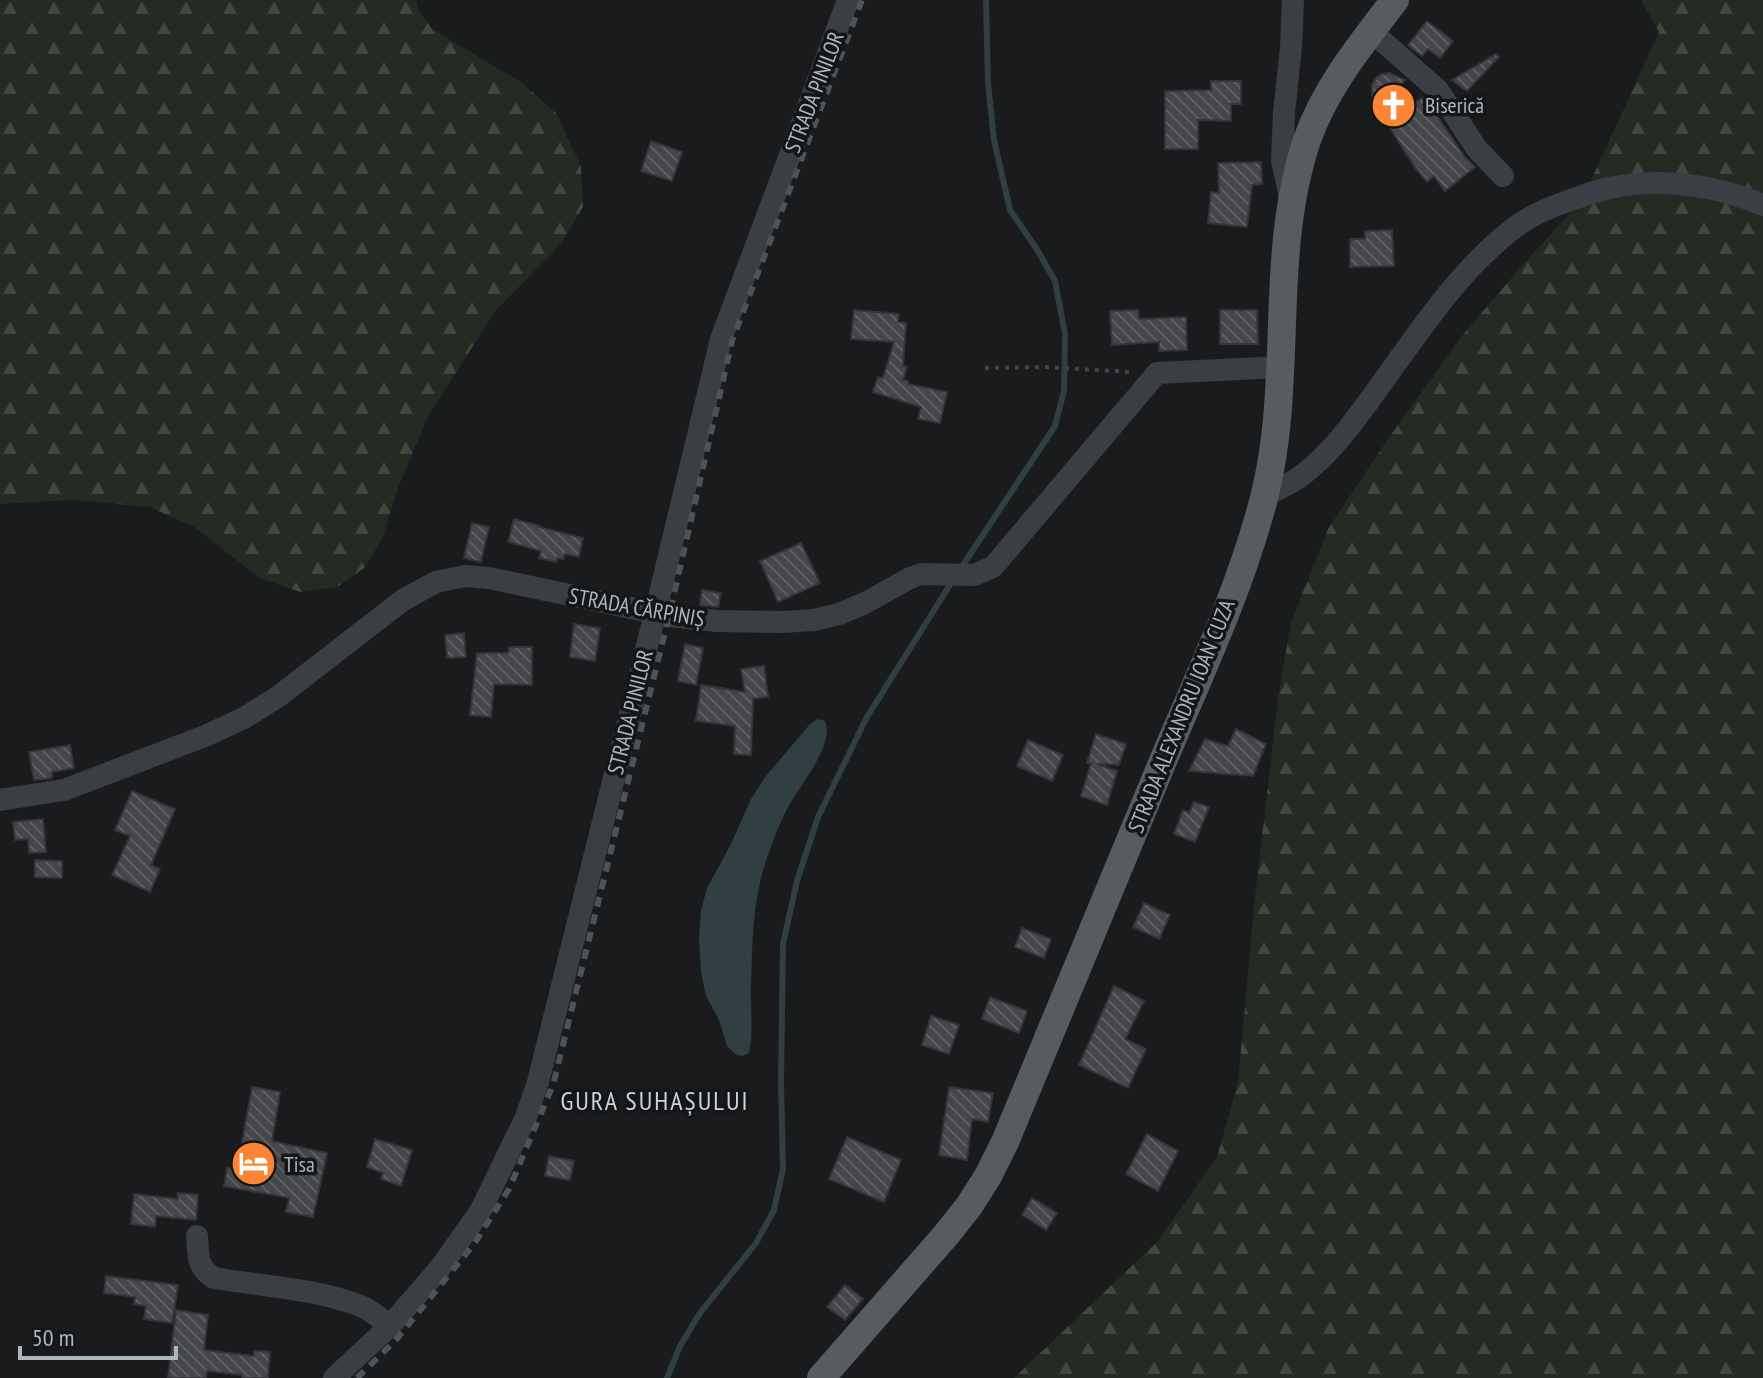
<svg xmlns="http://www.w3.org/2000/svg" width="1763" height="1378" viewBox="0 0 1763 1378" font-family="'PT Sans Narrow',sans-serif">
	<defs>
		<pattern id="forest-firs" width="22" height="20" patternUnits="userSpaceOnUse" patternTransform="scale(2)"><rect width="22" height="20" fill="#232b22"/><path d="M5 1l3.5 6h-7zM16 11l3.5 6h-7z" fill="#404840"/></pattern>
		<pattern id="building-back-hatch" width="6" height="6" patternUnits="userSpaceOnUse" patternTransform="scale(2)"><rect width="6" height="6" fill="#44464a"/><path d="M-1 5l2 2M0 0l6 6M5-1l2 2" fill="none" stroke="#5c5e62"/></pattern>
	</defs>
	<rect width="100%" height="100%" fill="#1a1b1d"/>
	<g fill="url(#forest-firs)">
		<path d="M0 0H416L418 9 432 29 521 82 557 114 581 167 583 207 561 244 496 310 428 416 398 488 382 539 364 568 337 587 300 592 260 578 193 526 149 507 72 500 0 504Z"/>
		<path d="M1641 0H1763V1378H1014L1157 1242 1217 1157 1238 1082 1254 906 1278 699 1291 622 1328 529 1388 439 1461 337 1528 259 1582 200 1659 32Z"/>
	</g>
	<path fill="#2f3f42" d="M818 719 825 721C835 743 802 783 791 802 783 816 776 832 771 847 766 860 761 875 759 888 752 920 752 954 751 986 750 1008 754 1031 749 1053L742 1056 735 1054 727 1046 719 1020 706 996 701 972 699 939 701 910 707 888 730 846 751 799 766 776 810 724Z"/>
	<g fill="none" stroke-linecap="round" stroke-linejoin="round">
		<g stroke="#2f3f42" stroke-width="6">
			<path d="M959 571 1055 426 1064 391 1065 334 1055 281 1038 251 1010 210 994 140 988 83 986 0"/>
			<path d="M667 1378 680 1346 700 1313 756 1243 774 1210 783 1169 781 1082 783 944 797 881 818 817 867 717 953 580"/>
		</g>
	</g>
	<g fill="url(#building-back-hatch)" stroke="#343539" stroke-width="2">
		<path d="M1427 21 1453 41 1440 58 1428 49 1422 56 1408 45Z"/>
		<path d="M1496 54 1499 57 1467 91 1452 80Z"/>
		<path d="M1390 73 1405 80 1379 113 1372 95V85L1376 78 1382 74Z"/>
		<path d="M1211 81H1241V104H1231V121L1198 120V149H1165V91L1211 90Z"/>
		<path d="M1424 97 1465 157 1475 167 1445 191 1434 176 1427 182 1416 169 1385 120Z"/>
		<path d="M651 141 682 152 672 181 641 171Z"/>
		<path d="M1261 162 1262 184 1252 185 1247 227 1208 223 1211 192 1219 193 1218 163Z"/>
		<path d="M1392 230 1394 266 1350 267V239H1365V231Z"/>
		<path d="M854 310 899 314 898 322 906 323 903 366 907 367 903 380 908 381V384L947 392 940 423 918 419 921 407 873 392 878 377 883 378 894 342 851 339Z"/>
		<path d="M1138 310 1139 319 1186 317 1187 350 1159 351V342L1112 345 1110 311Z"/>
		<path d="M1220 310H1257L1258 344H1220Z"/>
		<path d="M514 519 540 526 539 527 583 538 579 557 565 554 563 559 557 558 556 562 539 558 541 551 508 542Z"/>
		<path d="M472 523 489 527 481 562 464 558Z"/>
		<path d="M801 543 820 583 778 602 760 561Z"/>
		<path d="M702 590 721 593 718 607 700 605Z"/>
		<path d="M574 624 600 628 595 661 570 657Z"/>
		<path d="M464 633 466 657 447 658 445 635Z"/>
		<path d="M685 644 703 648 696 685 678 681Z"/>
		<path d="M509 647H532V685L494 684 491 717 470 715 477 653H508Z"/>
		<path d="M764 666 768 697 753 699 751 755 734 754 735 726 696 721 701 685 745 692 741 669Z"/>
		<path d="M1236 729 1266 744 1253 776 1189 771 1205 739 1228 746Z"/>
		<path d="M1096 734 1126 744 1119 765 1097 764 1117 771 1107 805 1081 796 1091 763H1087Z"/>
		<path d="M1028 740 1063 755 1052 781 1017 766Z"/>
		<path d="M70 745 74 768 52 772V778L34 780 29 752Z"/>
		<path d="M132 791 175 809 151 865 160 869 150 892 112 875 130 836 115 830Z"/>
		<path d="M1194 802 1209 807 1195 842 1174 834 1183 810 1189 813Z"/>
		<path d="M43 819 46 852 29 853 28 839 15 840 13 822Z"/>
		<path d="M35 860 62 861V878L35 877Z"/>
		<path d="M1144 903 1170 915 1159 939 1133 927Z"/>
		<path d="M1022 928 1051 939 1044 958 1015 947Z"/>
		<path d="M1114 986 1144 1001 1125 1039 1146 1049 1128 1088 1079 1065Z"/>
		<path d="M990 997 1027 1011 1019 1033 982 1019Z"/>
		<path d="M931 1016 959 1025 949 1054 922 1045Z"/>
		<path d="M252 1087 280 1092 272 1141 327 1153 313 1217 286 1212 289 1198 224 1186 227 1168 237 1170Z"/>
		<path d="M949 1087 993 1093 988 1122 972 1119 967 1160 939 1155Z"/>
		<path d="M1147 1134 1178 1151 1158 1191 1126 1174Z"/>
		<path d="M847 1137 901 1160 884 1202 829 1179Z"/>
		<path d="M375 1139 412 1150 401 1186 381 1179 383 1173 367 1167Z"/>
		<path d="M549 1156 574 1161 570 1180 545 1176Z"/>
		<path d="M178 1193 198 1195 196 1220 156 1216 155 1227 131 1224 134 1194 178 1199Z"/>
		<path d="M1032 1198 1057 1213 1046 1230 1022 1215Z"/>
		<path d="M106 1276 178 1285 172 1323 144 1319 146 1306 134 1304 135 1297 104 1293Z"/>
		<path d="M845 1285 863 1299 845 1320 827 1307Z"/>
		<path d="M176 1310 208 1315 204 1350 254 1356V1351L270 1352 268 1378H242V1375L207 1371 206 1378H168Z"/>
	</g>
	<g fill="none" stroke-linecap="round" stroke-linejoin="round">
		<path stroke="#414549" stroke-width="4" stroke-dasharray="4 6" stroke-linecap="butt" d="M985 368 1044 367 1130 372"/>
		<g stroke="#3b3e42" stroke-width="22">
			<path d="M1371 31 1438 90 1477 149 1503 176"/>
			<path d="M1290 198 1282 160 1284 113 1291 47 1293 0"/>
			<path d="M1264 497C1276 490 1290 484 1301 476 1332 453 1355 420 1377 390 1418 333 1458 271 1514 228 1536 211 1565 202 1591 193 1646 175 1711 183 1763 205"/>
			<path d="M0 800 64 790 205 736 244 718 279 696 403 600 436 582 465 576 489 578 669 616 717 621 782 622 814 620 839 614 865 603 910 578 921 574 974 575 993 567 1157 373 1280 367"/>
			<path d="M197 1236C198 1254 197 1268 214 1278 261 1286 312 1288 358 1305 370 1309 380 1318 390 1326"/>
			<path d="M334 1378 390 1326 440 1268 481 1210 526 1117 538 1082 655 614 721 339 848 0"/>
		</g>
		<path stroke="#575c61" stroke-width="28" d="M821 1378 946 1235 969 1206 988 1176 1005 1142C1059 1014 1112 885 1165 756 1201 672 1241 587 1264 498 1294 381 1268 256 1307 140 1325 88 1362 43 1395 0"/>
		<path stroke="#4e5357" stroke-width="6" stroke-dasharray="10 8" stroke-linecap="butt" d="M357 1378 395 1341 474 1244 509 1189 553 1085 669 616 732 341 862 0"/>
	</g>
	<defs>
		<symbol id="church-disc" viewBox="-11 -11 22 22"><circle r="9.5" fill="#fb8534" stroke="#151618"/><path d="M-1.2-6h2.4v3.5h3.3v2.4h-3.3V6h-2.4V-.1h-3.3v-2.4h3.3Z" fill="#fff"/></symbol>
		<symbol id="hotel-disc" viewBox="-11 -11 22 22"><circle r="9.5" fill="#fb8534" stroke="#151618"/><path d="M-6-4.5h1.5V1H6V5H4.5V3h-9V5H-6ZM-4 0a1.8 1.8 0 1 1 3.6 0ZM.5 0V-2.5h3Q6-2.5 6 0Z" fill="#fff"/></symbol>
	</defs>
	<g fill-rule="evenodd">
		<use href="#church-disc" x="1368" y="80" width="51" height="51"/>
		<use href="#hotel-disc" x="228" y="1138" width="51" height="51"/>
	</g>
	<g text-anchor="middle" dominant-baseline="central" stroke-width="7" stroke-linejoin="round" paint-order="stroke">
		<g font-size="22" fill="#acb6bd" stroke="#151618">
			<text transform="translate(814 92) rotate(-69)">STRADA PINILOR</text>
			<text transform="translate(637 607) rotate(10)">STRADA CĂRPINIȘ</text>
			<text transform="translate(630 712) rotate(-76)">STRADA PINILOR</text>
			<text transform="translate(1181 716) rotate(-68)">STRADA ALEXANDRU IOAN CUZA</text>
		</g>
		<g font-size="22" fill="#acb6bd" stroke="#151618" text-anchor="start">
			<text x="1425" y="105">Biserică</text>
			<text x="284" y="1164">Tisa</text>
		</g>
		<g font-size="26" letter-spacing="2" fill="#ced3d9" stroke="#151618">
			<text x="655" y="1100">GURA SUHAȘULUI</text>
		</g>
	</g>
	<path d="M20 1346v12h156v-12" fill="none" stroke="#acb6bd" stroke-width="4"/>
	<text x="32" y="1346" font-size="24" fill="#acb6bd" stroke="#151618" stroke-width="6" paint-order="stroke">50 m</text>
</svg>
